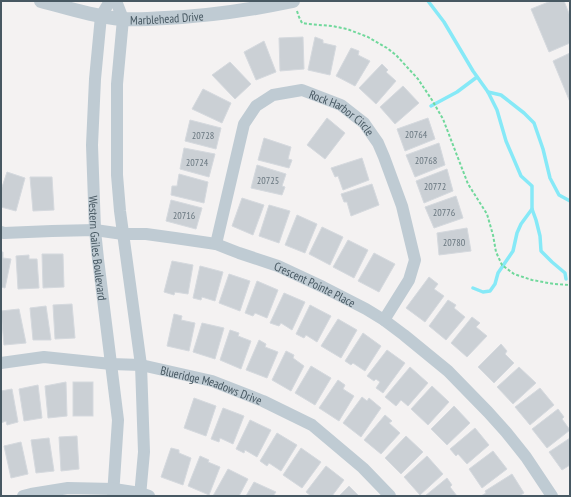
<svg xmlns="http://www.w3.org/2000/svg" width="571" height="497" viewBox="0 0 571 497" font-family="'PT Sans Narrow',sans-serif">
	<rect width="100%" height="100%" fill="#f4f2f2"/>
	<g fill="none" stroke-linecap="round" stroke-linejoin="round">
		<g stroke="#86e9f7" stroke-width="3.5">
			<path d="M428 1 444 22 473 71 488 92 497 110 506 141 521 176 532 186V209L536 220 540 236 541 251 552 262 565 273 566 279"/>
			<path d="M488 92 501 95 524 113 534 123 543 149 550 178 559 195 570 201"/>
			<path d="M431 106 457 92 477 77"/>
			<path d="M473 288 483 292 490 291 495 284 498 273 513 251 517 233 521 224 532 209"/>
		</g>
	</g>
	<g fill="#cbd0d5" stroke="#d5d9de">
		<path d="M551 1H564L570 16V43L549 52 531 9Z"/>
		<path d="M303 37 304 69 280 71 279 38Z"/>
		<path d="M315 37 323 40V43L336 46 330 75 308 70Z"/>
		<path d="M264 41 276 72 256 80 244 52Z"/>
		<path d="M351 48 359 51 358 55 370 61 355 86 336 76Z"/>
		<path d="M570 53V102L553 61Z"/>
		<path d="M230 62 251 84 235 99 212 75Z"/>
		<path d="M382 64 388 70 386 72 396 81 376 104 359 88Z"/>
		<path d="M403 86 419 103 395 124 380 107Z"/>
		<path d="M203 89 231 103 222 123 192 109Z"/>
		<path d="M327 118 345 133 325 159 307 145Z"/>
		<path d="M428 118 435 139 405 151 397 129Z"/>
		<path d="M190 120 221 128 216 149 185 141Z"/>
		<path d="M264 138 291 147 288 159 292 160 289 168 258 160Z"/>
		<path d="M439 143 445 165 415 177 406 155Z"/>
		<path d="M184 148 215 154 209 177 180 169Z"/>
		<path d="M362 158 369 180 343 190 338 176 335 177 331 168Z"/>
		<path d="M257 165 286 174 282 186 285 187 282 195 251 188Z"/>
		<path d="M447 169 453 191 424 203 416 181Z"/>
		<path d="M7 172 25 178 16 211 1 207V190Z"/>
		<path d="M179 174 208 182 204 203 171 195 172 186H177Z"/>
		<path d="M30 177H52L54 210 33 211Z"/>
		<path d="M372 184 379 205 351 216 347 202H344L341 194Z"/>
		<path d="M456 196 463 218 434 228 425 207Z"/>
		<path d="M242 198 264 205 253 235 232 226Z"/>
		<path d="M171 200 202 208 196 229 166 221Z"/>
		<path d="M269 205 290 211 279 243 259 236Z"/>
		<path d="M297 215 317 224 305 253 285 245Z"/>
		<path d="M322 227 343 237 330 265 309 254Z"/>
		<path d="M467 228 471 251 439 255 437 233Z"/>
		<path d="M348 240 368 250 354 278 333 267Z"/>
		<path d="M1 252H3V258L11 259 5 288 1 287Z"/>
		<path d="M374 253 395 264 379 292 358 281Z"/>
		<path d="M42 254H63L64 287 43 288Z"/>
		<path d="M29 255V259H37L39 288 18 289 16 256Z"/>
		<path d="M172 261 193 265 188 294 175 292 174 295 164 292Z"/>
		<path d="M200 266 223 272 215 301 202 297 201 300 193 298Z"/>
		<path d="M229 274 250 281 240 311 219 303Z"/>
		<path d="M429 277 438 284 434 289 444 296 425 322 406 308Z"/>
		<path d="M257 281 278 290 267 318 255 313 253 316 245 313Z"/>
		<path d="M284 293 305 302 292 330 281 323 279 326 270 323Z"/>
		<path d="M448 300 456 305 454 308 465 317 446 340 429 326Z"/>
		<path d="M72 304 75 338 55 339 53 305Z"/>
		<path d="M310 305 331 316 317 342 306 335 304 338 296 334Z"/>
		<path d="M46 306 51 340H33L30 308Z"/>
		<path d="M19 309 26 343 4 345 1 311Z"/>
		<path d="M174 314 182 316 181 320 195 323 189 351 167 346Z"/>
		<path d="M472 317 480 323 476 327 487 336 467 357 451 343Z"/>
		<path d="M338 319 357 330 341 358 321 346Z"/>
		<path d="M202 323 224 328 215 359 193 352Z"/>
		<path d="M230 330 239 333 238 336 251 341 241 369 220 360Z"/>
		<path d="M363 333 381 346 365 371 353 363 351 365 345 361Z"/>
		<path d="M259 340 266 344 265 347 278 352 267 378 246 370Z"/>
		<path d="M501 344 507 351 505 354 514 363 494 383 478 367Z"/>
		<path d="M387 350 405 363 383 393 376 388 380 382 376 379 374 381 367 376Z"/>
		<path d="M286 351 294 355 293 358 304 366 291 391 272 380Z"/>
		<path d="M311 366 331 378 315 405 295 393Z"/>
		<path d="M410 367 428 383 408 406 401 400 396 406 385 397Z"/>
		<path d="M519 367 536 383 513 404 497 387Z"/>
		<path d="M338 380 345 385 343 389 354 396 339 421 319 408Z"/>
		<path d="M66 382 67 416 48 418 45 386Z"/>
		<rect x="73" y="382" width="20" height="34"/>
		<path d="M38 385 42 418 24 421 19 389Z"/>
		<path d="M432 386 449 402 428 425 411 409Z"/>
		<path d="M540 388 554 405 530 425 515 407Z"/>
		<path d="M12 389 18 422 7 425 6 421 1 423V391Z"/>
		<path d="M362 397 367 401 369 398 381 408 361 437 343 423Z"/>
		<path d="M194 398 216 406 206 436 184 428Z"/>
		<path d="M454 406 470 423 447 445 431 429Z"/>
		<path d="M223 408 244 416 233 444 220 438 219 442 211 439Z"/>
		<path d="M558 409 564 417 562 419 570 430 547 448 532 429Z"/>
		<path d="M385 415 392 421 389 423 400 433 381 454 364 440Z"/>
		<path d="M250 420 271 430 257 457 245 450 244 453 236 449Z"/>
		<path d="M475 428 489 445 467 464 458 454 456 456 450 449Z"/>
		<path d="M277 433 297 445 281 471 269 463 267 466 260 461Z"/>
		<path d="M77 436 79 469 61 471 59 437Z"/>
		<path d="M406 436 423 452 401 474 385 458Z"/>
		<path d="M49 438 54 471 36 473 31 440Z"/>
		<path d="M570 438V465L562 470 549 452Z"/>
		<path d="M21 442 28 474 11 478 4 446Z"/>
		<path d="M171 448 179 450V453L191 458 183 485 161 477Z"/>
		<path d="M301 448 321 462 302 488 283 475Z"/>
		<path d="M493 451 507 469 482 488 469 469Z"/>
		<path d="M200 456 209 460 208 462 220 467 209 495 188 486Z"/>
		<path d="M427 456 443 474 420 495 404 477Z"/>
		<path d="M326 466 344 480 332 496H316L315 495 314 496H311L306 492Z"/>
		<path d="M228 469 248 479 239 496H213Z"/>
		<path d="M512 474 524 493 519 496H481L486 493 485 491Z"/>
		<path d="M447 478 452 485 450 487 457 496H425Z"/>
		<path d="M254 482 276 492 273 496H246Z"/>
		<path d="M349 486 359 496H339Z"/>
	</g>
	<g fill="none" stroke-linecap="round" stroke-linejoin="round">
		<path stroke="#71d89c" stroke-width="2" stroke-dasharray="3 2" stroke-linecap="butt" d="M297 11 299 17 302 23 308 24 332 26 347 29 368 37 387 48 396 55 418 79 432 100 443 119 468 184 487 214 493 235 496 252 502 265 514 274 532 280 554 284 570 285"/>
		<g stroke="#bfcbd3" stroke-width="12">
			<path id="s1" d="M110 1 101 16 95 79 92 145 95 230 98 259 118 420 113 496"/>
			<path d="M116 1 123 19 117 84V175L120 211 141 365 144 452 140 496"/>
			<path id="s2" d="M1 232 4 233 52 231 95 230 123 234H146L175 238 216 244 239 253 278 266 323 287 366 309 384 320 404 335 448 371 488 412 506 432 526 457 552 496"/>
			<path id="s3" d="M216 244 244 124 256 106 273 95 302 90 341 105 364 123 378 143 384 157 402 206 415 260 409 280 384 320"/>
			<path id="s4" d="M1 363 44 357 111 364 141 365 212 381 263 401 312 425 363 468 390 496"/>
			<path d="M23 496 31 494 68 488 114 489 140 493 149 496"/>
		</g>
		<path stroke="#bfcbd3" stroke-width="14" id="s5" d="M41 1C68 8 95 17 122 19 136 20 151 19 165 18 209 16 250 10 293 1"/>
	</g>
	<g text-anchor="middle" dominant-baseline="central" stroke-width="3" stroke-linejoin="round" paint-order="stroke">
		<g font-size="10" fill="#68767f">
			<text x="416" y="134">20764</text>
			<text x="203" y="135">20728</text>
			<text x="426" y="160">20768</text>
			<text x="197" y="162">20724</text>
			<text x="268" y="180">20725</text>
			<text x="435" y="186">20772</text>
			<text x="444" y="212">20776</text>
			<text x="184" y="215">20716</text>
			<text x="454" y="242">20780</text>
		</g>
		<g font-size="12" fill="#475862" stroke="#fff">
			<text stroke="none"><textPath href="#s5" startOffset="128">Marblehead Drive</textPath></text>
			<text stroke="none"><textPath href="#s3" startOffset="241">Rock Harbor Circle</textPath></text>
			<text stroke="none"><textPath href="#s1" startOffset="250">Western Gailes Boulevard</textPath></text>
			<text stroke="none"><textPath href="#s2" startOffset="323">Crescent Pointe Place</textPath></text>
			<text stroke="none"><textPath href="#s4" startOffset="214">Blueridge Meadows Drive</textPath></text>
		</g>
	</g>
	<rect width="571" height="497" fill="none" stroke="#475862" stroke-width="4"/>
</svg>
